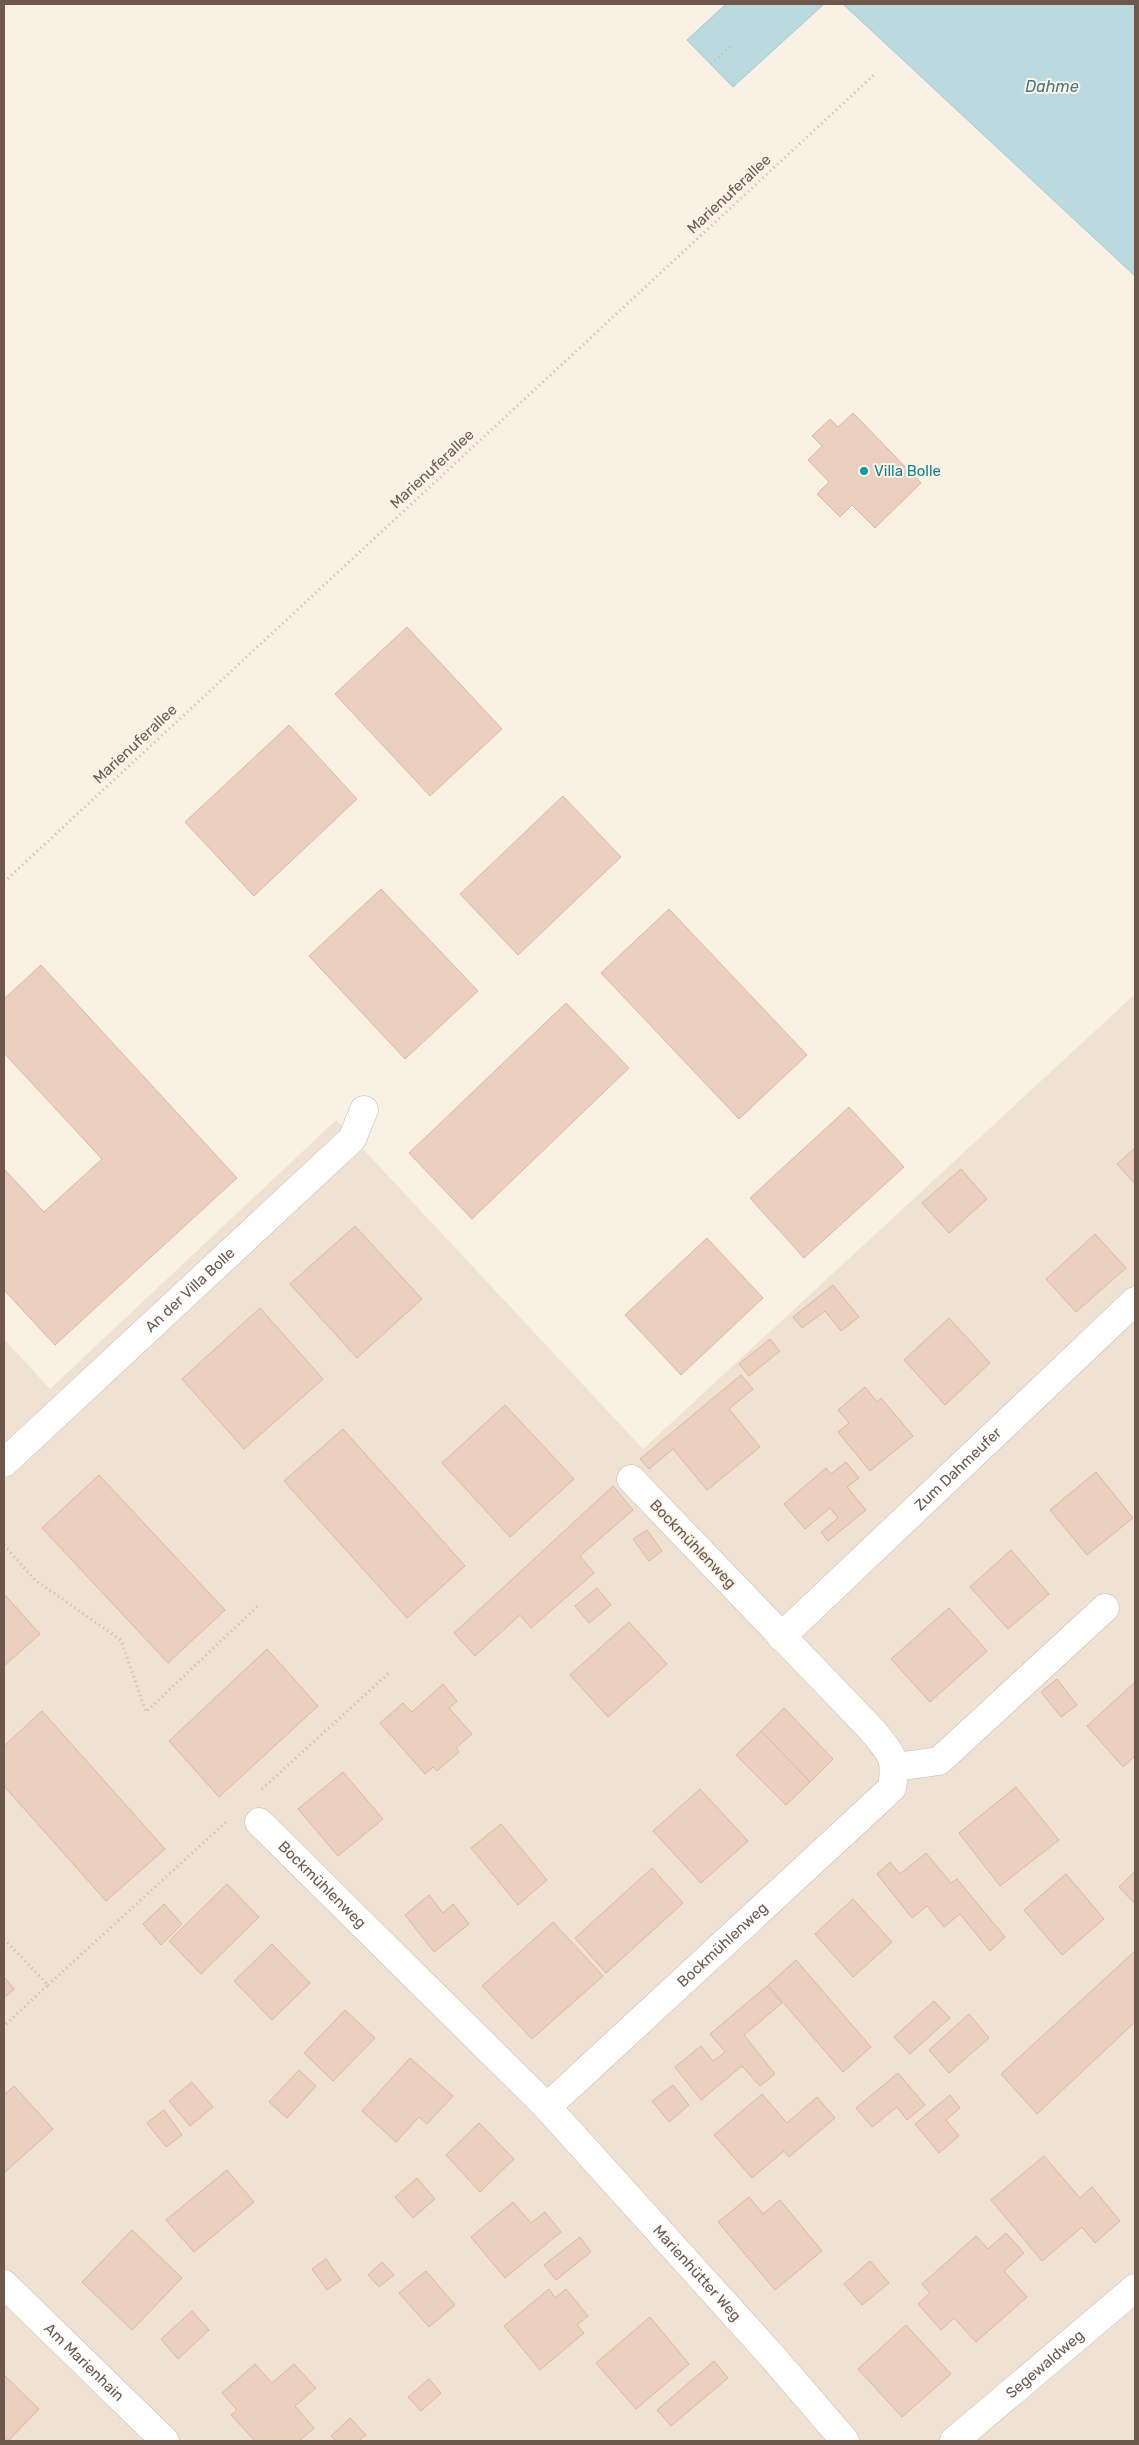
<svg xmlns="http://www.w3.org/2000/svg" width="1139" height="2445" viewBox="0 0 1139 2445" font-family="Rubik,sans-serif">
	<rect width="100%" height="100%" fill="#f9f1e4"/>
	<path fill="#efe2d3" d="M1135 994V2441H4V1339L50 1389 336 1120 643 1449Z"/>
	<g fill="#bbdae0" stroke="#a2c9d0">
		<path d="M726 4H824L733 87 687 40Z"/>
		<path d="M843 4H1135V276Z"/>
	</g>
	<g fill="#ebd0bf" stroke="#dbb7a1">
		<path d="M853 413 921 483 875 528 852 505 840 517 817 494 829 482 808 460 822 446 812 436 830 419 838 427Z"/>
		<path d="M407 627 502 729 430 796 335 694Z"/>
		<path d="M289 725 357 799 254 896 185 822Z"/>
		<path d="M563 796 621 857 518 955 460 894Z"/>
		<path d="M381 889 478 991 405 1059 309 956Z"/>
		<path d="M669 909 807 1055 739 1119 601 973Z"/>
		<path d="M41 965 237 1178 55 1345 4 1290V1169L44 1212 102 1159 4 1053V999Z"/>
		<path d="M566 1003 629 1068 472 1219 409 1153Z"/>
		<path d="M849 1107 904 1167 804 1258 750 1198Z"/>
		<path d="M1135 1148V1184L1117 1164Z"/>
		<path d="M961 1169 987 1199 949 1233 922 1203Z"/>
		<path d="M355 1226 422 1299 357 1358 290 1284Z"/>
		<path d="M1095 1234 1126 1268 1076 1312 1046 1279Z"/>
		<path d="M707 1238 763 1298 681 1375 625 1315Z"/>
		<path d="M833 1285 859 1317 841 1331 825 1311 802 1328 793 1317Z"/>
		<path d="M260 1308 323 1379 244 1449 182 1379Z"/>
		<path d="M949 1318 990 1363 945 1405 904 1360Z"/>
		<path d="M770 1339 780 1351 749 1376 739 1364Z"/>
		<path d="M741 1375 753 1389 729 1409 760 1447 707 1490 673 1449 649 1469 640 1459Z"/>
		<path d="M865 1387 877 1402 881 1398 913 1436 870 1471 838 1432 849 1423 838 1410Z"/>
		<path d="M505 1405 574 1479 510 1537 442 1463Z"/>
		<path d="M343 1429 465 1566 407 1618 284 1481Z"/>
		<path d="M846 1462 859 1478 847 1487 866 1510 828 1541 821 1532 838 1518 830 1508 805 1529 784 1504 826 1468 831 1474Z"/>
		<path d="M1096 1472 1133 1518 1087 1555 1050 1510Z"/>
		<path d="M99 1475 225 1610 168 1663 42 1528Z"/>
		<path d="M613 1486 633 1510 580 1556 594 1573 531 1628 520 1615 475 1656 454 1633Z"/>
		<path d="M647 1530 662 1551 649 1561 633 1539Z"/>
		<path d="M1011 1550 1049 1594 1008 1629 970 1587Z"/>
		<path d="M597 1588 611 1605 589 1623 575 1606Z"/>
		<path d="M4 1594 40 1634 4 1666Z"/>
		<path d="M949 1608 987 1651 930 1702 891 1659Z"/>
		<path d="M629 1622 667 1664 608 1717 570 1675Z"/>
		<path d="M267 1649 318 1706 219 1797 169 1741Z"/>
		<path d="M1057 1679 1077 1705 1061 1717 1041 1692Z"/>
		<path d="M1135 1682V1756L1123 1767 1087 1726Z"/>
		<path d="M443 1684 457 1701 449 1708 472 1734 456 1748 459 1752 437 1771 433 1767 425 1774 380 1723 403 1703 412 1712Z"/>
		<path d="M784 1708 833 1759 810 1782 761 1731Z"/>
		<path d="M42 1711 165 1849 106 1901 4 1786V1746Z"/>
		<path d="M761 1731 810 1782 786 1805 736 1755Z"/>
		<path d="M343 1772 383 1819 338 1856 298 1809Z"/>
		<path d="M1016 1787 1059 1840 1000 1886 959 1833Z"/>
		<path d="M700 1789 748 1841 701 1883 653 1831Z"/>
		<path d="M501 1824 547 1880 518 1905 471 1848Z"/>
		<path d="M926 1853 951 1883 957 1879 1005 1937 990 1951 960 1914 944 1927 927 1906 912 1918 877 1874 890 1862 900 1874Z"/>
		<path d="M652 1868 683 1903 606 1973 575 1938Z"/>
		<path d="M1135 1871V1904L1119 1887Z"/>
		<path d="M1066 1874 1104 1919 1062 1955 1024 1910Z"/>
		<path d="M227 1884 259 1917 201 1974 169 1941Z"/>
		<path d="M429 1895 443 1913 453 1904 469 1924 434 1952 405 1915Z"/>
		<path d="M853 1899 892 1942 853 1977 815 1934Z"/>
		<path d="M164 1904 182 1924 161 1945 143 1924Z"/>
		<path d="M553 1922 603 1976 532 2039 482 1986Z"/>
		<path d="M272 1944 310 1983 272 2020 234 1981Z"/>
		<path d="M1135 1951V2022L1037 2114 1001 2074Z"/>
		<path d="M796 1960 871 2047 843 2072 768 1985Z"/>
		<path d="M4 1977 14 1989 4 1998Z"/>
		<path d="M767 1986 782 2003 744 2035 775 2074 760 2086 742 2066 701 2100 675 2067 701 2046 713 2061 725 2052 710 2034Z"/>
		<path d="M934 2001 950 2018 910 2054 894 2037Z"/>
		<path d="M345 2010 375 2038 333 2081 304 2053Z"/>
		<path d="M969 2014 989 2038 949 2073 929 2050Z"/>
		<path d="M410 2058 453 2096 427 2124 419 2117 396 2142 362 2111Z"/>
		<path d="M299 2070 316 2086 287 2118 269 2102Z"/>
		<path d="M898 2073 925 2105 907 2120 897 2107 872 2127 856 2108Z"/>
		<path d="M192 2082 213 2107 190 2126 169 2101Z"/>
		<path d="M673 2085 689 2105 669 2122 652 2101Z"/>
		<path d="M14 2086 53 2129 4 2173V2095Z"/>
		<path d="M762 2094 787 2123 817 2097 835 2118 789 2157 784 2151 752 2178 714 2135Z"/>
		<path d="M950 2095 960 2108 946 2120 959 2136 939 2153 915 2124Z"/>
		<path d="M164 2110 182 2135 166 2147 147 2123Z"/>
		<path d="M479 2123 514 2159 480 2192 446 2155Z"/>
		<path d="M1044 2156 1080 2198 1092 2187 1120 2221 1095 2243 1082 2227 1042 2261 991 2200Z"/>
		<path d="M227 2170 254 2202 194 2252 166 2220Z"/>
		<path d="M417 2178 435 2199 413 2218 395 2197Z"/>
		<path d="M749 2197 763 2214 780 2200 822 2251 775 2290 718 2222Z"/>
		<path d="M513 2202 531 2223 545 2212 561 2232 505 2278 471 2237Z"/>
		<path d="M132 2230 182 2278 132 2330 82 2282Z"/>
		<path d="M1006 2233 1024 2253 1004 2271 1027 2297 976 2342 954 2318 941 2330 918 2304 930 2293 922 2284 976 2236 988 2249Z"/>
		<path d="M580 2237 591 2252 556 2280 544 2265Z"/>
		<path d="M326 2259 341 2280 327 2290 312 2269Z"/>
		<path d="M870 2261 889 2283 862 2305 844 2284Z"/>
		<path d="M382 2262 394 2275 379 2287 368 2275Z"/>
		<path d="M426 2271 455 2305 429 2327 399 2293Z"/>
		<path d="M549 2289 555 2298 566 2289 588 2316 577 2325 584 2333 540 2370 504 2326Z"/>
		<path d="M192 2311 209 2330 178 2359 161 2339Z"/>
		<path d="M650 2317 689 2364 636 2409 596 2363Z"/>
		<path d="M906 2325 951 2374 902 2417 858 2369Z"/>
		<path d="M714 2361 728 2378 671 2426 657 2410Z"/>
		<path d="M255 2364 272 2383 294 2364 316 2388 295 2406 314 2428 299 2441H255L231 2415 237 2410 222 2393Z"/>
		<path d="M4 2375 39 2409 8 2441 4 2437Z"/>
		<path d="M429 2379 441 2393 421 2411 408 2397Z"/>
		<path d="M350 2418 366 2435 358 2441H336L331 2436Z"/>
	</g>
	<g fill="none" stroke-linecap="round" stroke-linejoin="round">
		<defs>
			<g id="minor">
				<path id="s1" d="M4 1463 352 1139 364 1110"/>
				<path id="s2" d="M781 1637 1135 1301"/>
				<path d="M895 1767 939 1761 1105 1608"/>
				<path id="s3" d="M259 1822 547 2107 771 2355 845 2441"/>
				<path id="s4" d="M547 2107 892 1788C897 1756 891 1754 872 1730L631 1479"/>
				<path id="s5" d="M4 2284 165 2441"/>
				<path id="s6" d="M954 2441 1135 2288"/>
			</g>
		</defs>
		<use href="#minor" stroke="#c8b8ac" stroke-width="29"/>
		<g stroke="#cfb4a2" stroke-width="3" stroke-dasharray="1 4" stroke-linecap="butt">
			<path d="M711 64 732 45"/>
			<path d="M4 882 876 73"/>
			<path d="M4 1545 35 1580 121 1640 146 1712 260 1604"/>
			<path d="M262 1789 390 1672"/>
			<path d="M4 1939 48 1985 4 2026"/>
			<path d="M48 1985 226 1822"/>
		</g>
		<use href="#minor" stroke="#fff" stroke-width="28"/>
	</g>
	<circle fill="#0f9aa8" stroke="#fcf5e9" stroke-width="2" cx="864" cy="471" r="5"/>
	<g text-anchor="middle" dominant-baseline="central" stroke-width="4" stroke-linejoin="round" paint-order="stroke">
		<g font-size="15" fill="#6e584d" stroke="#fcf5e9">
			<text transform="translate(729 194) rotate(-43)">Marienuferallee</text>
			<text transform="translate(432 469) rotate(-43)">Marienuferallee</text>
			<text transform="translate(135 744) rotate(-43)">Marienuferallee</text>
			<text stroke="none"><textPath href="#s1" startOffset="254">An der Villa Bolle</textPath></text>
			<text stroke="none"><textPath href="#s2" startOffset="244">Zum Dahmeufer</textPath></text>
			<text transform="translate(693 1544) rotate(46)">Bockmühlenweg</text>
			<text stroke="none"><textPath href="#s3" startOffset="89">Bockmühlenweg</textPath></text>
			<text stroke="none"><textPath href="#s4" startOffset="239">Bockmühlenweg</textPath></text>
			<text stroke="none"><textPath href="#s3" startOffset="629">Marienhütter Weg</textPath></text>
			<text stroke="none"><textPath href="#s5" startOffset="112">Am Marienhain</textPath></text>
			<text stroke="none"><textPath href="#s6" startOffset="119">Segewaldweg</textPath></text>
		</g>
		<g font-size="15" fill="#0d838f" stroke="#fcf5e9" text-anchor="start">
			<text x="874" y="471">Villa Bolle</text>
		</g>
		<g font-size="16" font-style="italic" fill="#49767f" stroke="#fcf5e9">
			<text x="1052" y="86">Dahme</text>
		</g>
	</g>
	<rect width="1139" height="2445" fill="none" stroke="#6e584d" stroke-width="10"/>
</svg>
